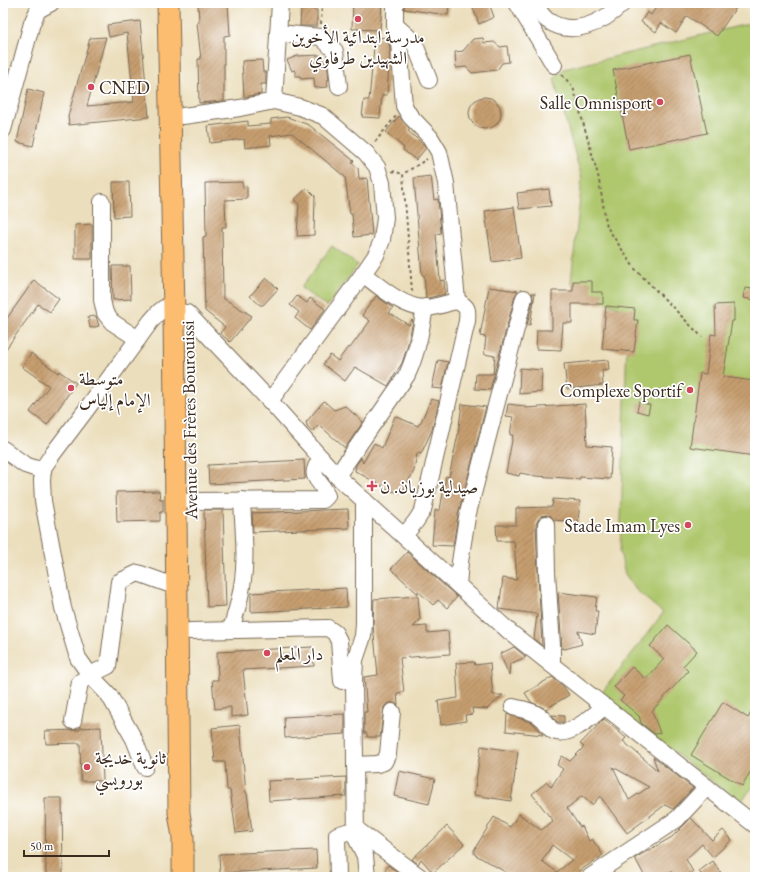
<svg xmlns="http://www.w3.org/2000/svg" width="758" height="880" viewBox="0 0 758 880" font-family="'EB Garamond',Amiri,serif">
	<defs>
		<pattern id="building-hatch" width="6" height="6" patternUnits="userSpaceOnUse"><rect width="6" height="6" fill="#c69e6f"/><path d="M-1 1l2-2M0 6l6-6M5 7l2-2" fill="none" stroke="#a2815b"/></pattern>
	</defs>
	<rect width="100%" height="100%" fill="#fff"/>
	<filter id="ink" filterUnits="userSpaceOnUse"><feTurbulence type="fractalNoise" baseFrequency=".025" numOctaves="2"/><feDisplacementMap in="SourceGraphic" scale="8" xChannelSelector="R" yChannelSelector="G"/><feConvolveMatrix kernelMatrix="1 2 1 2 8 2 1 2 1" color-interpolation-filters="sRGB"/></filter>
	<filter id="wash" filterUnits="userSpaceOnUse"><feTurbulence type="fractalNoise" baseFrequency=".012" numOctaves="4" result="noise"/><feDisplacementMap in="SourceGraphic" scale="16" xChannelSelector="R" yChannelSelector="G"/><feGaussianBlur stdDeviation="0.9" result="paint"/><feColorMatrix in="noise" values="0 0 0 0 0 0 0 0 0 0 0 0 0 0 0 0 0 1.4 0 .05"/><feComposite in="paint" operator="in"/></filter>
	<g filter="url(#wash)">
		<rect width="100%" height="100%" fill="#ebdebc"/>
		<g fill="#afc76d" stroke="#757846">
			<path d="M755 22V784L740 803 600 695 663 613 636 590 625 574 620 552 628 310 579 294 571 282 582 179 554 79 564 69Z"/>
			<path d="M332 246 358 265 327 307 301 288Z"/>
		</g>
		<g id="blocks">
			<g fill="url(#building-hatch)" fill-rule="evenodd">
				<path d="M198 3H228L230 35 224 36V101L199 103 198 59H201L197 23 199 22Z"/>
				<path d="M304 3H313V10H317V26H300L301 9H304Z"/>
				<path d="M353 3H382L380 30 352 29Z"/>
				<path d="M404 3H449L448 15 404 9Z"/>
				<path d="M471 3H489L494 17 479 24Z"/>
				<path d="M659 3H739L717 36 687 16 676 33 661 23 656 32 641 22 647 12 651 15Z"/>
				<path d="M140 21 149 117 69 125 68 116 90 38 106 37 87 106 134 102 127 33 109 37 107 25Z"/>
				<path d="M375 37 388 38 390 49 387 95H382L380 118 362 117 364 100H369Z"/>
				<path d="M483 38 484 43 494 42 500 47 507 46 509 62 502 63 497 70 472 73 466 67 456 68 455 52 463 51 473 39Z"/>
				<path d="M690 54 707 133 629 149 613 70Z"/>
				<path d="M321 55 324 62H327L329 80H327L328 87 315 88 314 78 301 79 300 76H295V70L292 71 287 60 297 56Z"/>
				<path d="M262 60 263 72H266V84H261V94L244 97 242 61Z"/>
				<path d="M28 89 44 93 33 146 17 142Z"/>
				<circle cx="485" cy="113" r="16"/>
				<path d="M399 116 410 129 408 131 423 144 426 148 416 160 403 150 404 148 386 132Z"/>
				<path d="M287 117 309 125 354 161 352 163 358 168 359 179 367 178 372 235 354 237 352 214H350L345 177 292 133 270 136 271 145 245 148 244 139 210 143 208 126 248 121V126L271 124V119Z"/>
				<path d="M431 176 434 200 438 199 441 233 436 234 440 281 444 280 445 294 428 298H426L424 275H422L414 178Z"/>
				<path d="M113 182H129L130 216 114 217Z"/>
				<path d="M242 182 243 188 247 187V199L225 200 226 227H222L223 298 252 316 230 342 220 333 225 327 205 311 203 237 206 236 205 183Z"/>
				<path d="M307 188 315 196 314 235 297 236 299 204 294 200Z"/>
				<path d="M549 189 551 206 519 209 517 193Z"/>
				<path d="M514 207 521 258 492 262 485 211Z"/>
				<path d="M92 224V259H75V225Z"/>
				<path d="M112 266H130L131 299 113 300Z"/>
				<path d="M266 278 278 289 263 305H260L250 296Z"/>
				<path d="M34 280 59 299 50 312 38 304 3 353V324Z"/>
				<path d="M573 281H592V292H603V304H572V323H563L561 350 536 349 537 330H552V291H573Z"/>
				<path d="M489 287 518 291 515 296 490 390 475 389 476 374H493L495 356 484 354 486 337 480 336Z"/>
				<path d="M745 288 755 289V300L743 298Z"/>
				<path d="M532 293H535L530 325H527L533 300Z"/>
				<path d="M297 296 307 303 310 298 325 309 310 330 295 318 299 312 290 305Z"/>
				<path d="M376 296 393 308 389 313 409 325 412 320 413 321 407 348 402 363 388 386 355 367 345 381 323 364 330 355 338 361 348 347 350 348 370 321 362 315Z"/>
				<path d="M734 304V321H732L723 377 755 381V456L690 447 700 373 706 374 711 334 716 335 715 305Z"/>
				<path d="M606 306 635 309 634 320H638L634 352 602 349Z"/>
				<path d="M96 316 99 326 90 328 88 317Z"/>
				<path d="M31 353 58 373 59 371 76 383 47 425 30 412 49 386 22 367Z"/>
				<path d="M438 360 448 362 442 389 432 388Z"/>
				<path d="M608 360 609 370 602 371 603 385 567 389 564 364Z"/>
				<path d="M520 368 542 370 541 392 519 394Z"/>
				<path d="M431 399 439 401 432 430 421 454 417 453 414 471 402 493 391 491 355 471 356 465 361 458 363 463 374 443 382 448 395 416 418 426 419 424H420Z"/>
				<path d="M324 401 334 410 345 406 363 422 345 448 319 425 312 432 308 428 306 422Z"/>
				<path d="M639 402 650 405 648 414 637 411Z"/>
				<path d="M462 404 486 407 458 515 453 546 432 545 435 510H440L446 476 449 477 458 434Z"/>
				<path d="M508 404 524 406 525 408 585 404 587 445 612 447 610 479 580 477V479L536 476 520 473 519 476 506 473 513 435H510L513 417 506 416Z"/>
				<path d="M304 460 305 479 209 484 208 465Z"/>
				<path d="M159 491 160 499H163V512H160V521L117 522 116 492Z"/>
				<path d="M553 499 580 501 578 522 554 520 551 516 546 515 541 516 538 520 536 524 538 573 542 646 534 639 537 614 499 609 503 578 517 580 514 541H497L496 525H516V508L552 507Z"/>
				<path d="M348 509 349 528 253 532 252 513Z"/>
				<path d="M204 510H223L226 606 207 607Z"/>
				<path d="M407 552 457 597 447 608 438 600 433 605 418 591V594L391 569Z"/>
				<path d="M346 588 347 607 251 612V593Z"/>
				<path d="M558 592 597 597 595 611H598L595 634 578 631 582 644 565 649 562 648Z"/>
				<path d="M418 596 420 620 413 627 427 626V633L448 631 450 654 400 658 404 692 397 693 398 705 393 703H388L384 707 380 737H367V733H364V712H367L364 677 378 675 373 625 374 599Z"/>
				<path d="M668 625 697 651 683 666 688 671 652 711 660 733 655 734 641 723 639 716 620 700 624 696 614 687 632 667 646 679 664 659 650 646Z"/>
				<path d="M313 647 314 666 243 670 248 715 231 717V707L215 709 212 680H218L217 652Z"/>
				<path d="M514 647 526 657 510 664 509 675 500 654Z"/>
				<path d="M474 662 475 665 490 663 493 695H503L487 709 472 708 473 714 465 715 466 721 441 725 438 701 458 698 456 663Z"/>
				<path d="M552 677 564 687 569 695 546 709 531 702 525 693Z"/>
				<path d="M723 702 748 718 755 706V764L742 786 691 755Z"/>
				<path d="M345 714V734L285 738 284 717Z"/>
				<path d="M507 714 533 723 543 735 506 731Z"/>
				<path d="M552 715 564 716V722H557Z"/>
				<path d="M604 719 626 738 623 741 658 771 653 757 693 788 673 809 665 805 627 833 600 796 592 805 582 796 567 808 580 827 582 826 589 841 592 839 603 855 578 872 581 877H514L474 854V850L494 817 510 827 519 814 541 830 553 821 532 794 547 782 551 787 563 769 557 765 562 756 570 761 584 747 580 744ZM613 767 649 787 629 800ZM552 845 572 860 557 872 542 861Z"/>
				<path d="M240 725 246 793H247L252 831 236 833 230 790H227L225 762H215L212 728Z"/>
				<path d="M101 727 103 781H81L80 743 46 744 45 731 80 730V728Z"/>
				<path d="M481 746 518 752 511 801 474 795Z"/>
				<path d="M399 771 435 779 429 804 394 796Z"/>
				<path d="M346 777V796L269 801 268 781Z"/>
				<path d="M45 798H62L63 877H46Z"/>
				<path d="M691 818 712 840 723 830 732 840 713 857 702 844 686 859 693 872 684 877H674L671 871 660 877H645L635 858 672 837Z"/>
				<path d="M447 826 464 844 433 873 421 859 418 864 412 859Z"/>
				<path d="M316 850 317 868 220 873 219 854Z"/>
				<path d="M713 861 724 877H703L699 871Z"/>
				<path d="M388 865 404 877H389L383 874Z"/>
			</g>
		</g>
	</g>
	<g filter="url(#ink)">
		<use href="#blocks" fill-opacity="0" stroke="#796955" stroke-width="1"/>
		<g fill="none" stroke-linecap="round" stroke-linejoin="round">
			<defs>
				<g id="minor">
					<path d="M395 3V25L399 42 404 106 410 116 430 137 439 152 446 183 457 301"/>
					<path d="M517 3 554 65"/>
					<path d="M533 3C537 8 542 16 547 20 572 38 603 23 623 3"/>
					<path d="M395 25 414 42 429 80"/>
					<path d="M278 33 321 37 335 51 339 86"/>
					<path d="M274 101 280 3"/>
					<path d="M183 116 240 108 274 101 300 107 323 116 366 153 377 167 382 183 385 218 382 240 376 255 363 274 270 401"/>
					<path d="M3 130 32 23 38 10 51 3"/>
					<path d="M102 202V300L105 313 112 322 138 339"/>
					<path d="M363 274C380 287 405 309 426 308 436 307 447 303 457 301 468 307 468 309 467 321L423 510 416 521 404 536"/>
					<path d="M3 449 25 465 43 471"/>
					<path d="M337 476 407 375C417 353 421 331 425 307"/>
					<path d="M364 500V624L363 636 355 660 354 682 356 838 365 856 367 877"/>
					<path d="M190 501 323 500 327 496C321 477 306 480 321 458"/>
					<path d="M546 524 547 573 552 645V665"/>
					<path d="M458 585 460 562 467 517 524 298"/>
					<path d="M231 630C235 615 240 601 242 586 247 559 243 527 242 500"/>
					<path d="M190 631 328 628 335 633 339 641 342 681"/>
					<path d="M513 707C524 710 536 711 544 720 547 723 549 728 552 730 567 740 593 716 604 707"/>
					<path d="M73 721 80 682 94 673 108 666 119 582 138 573 177 587"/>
					<path d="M355 765 377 764 384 762 388 754 392 712"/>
					<path d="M145 767 134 739 109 695 90 675 78 658 63 608 43 501 42 481 43 468 52 455 86 410 151 321 159 312 164 308 174 312 187 313 270 401 337 476 510 632 755 825"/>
					<path d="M338 877 337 835 356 829 420 877"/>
					<path d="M590 877 677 819 707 787"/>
				</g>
				<path id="major" d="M168 3 174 312 179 813 183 837V877"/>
			</defs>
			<use href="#minor" stroke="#796955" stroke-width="18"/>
			<use href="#major" stroke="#796955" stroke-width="23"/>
			<g stroke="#796955" stroke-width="2" stroke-dasharray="3 3" stroke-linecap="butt">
				<path d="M321 24 322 3"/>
				<path d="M562 75 573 87 598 175 607 227 635 269 702 337"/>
				<path d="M375 142 396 116"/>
				<path d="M392 171 403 174"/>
				<path d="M412 291 403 174 427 159"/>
			</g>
			<use href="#minor" stroke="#fff" stroke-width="16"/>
			<use href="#major" stroke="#fcbd6f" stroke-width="21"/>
		</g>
	</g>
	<g fill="#d1495b" stroke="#fff" stroke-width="1.5">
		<circle cx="358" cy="19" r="4"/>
		<circle cx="91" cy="87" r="4"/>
		<circle cx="660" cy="102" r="4"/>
		<circle cx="71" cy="388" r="4"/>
		<circle cx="690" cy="390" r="4"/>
		<path d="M370 480h4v4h4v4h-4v4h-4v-4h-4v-4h4z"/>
		<circle cx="688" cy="525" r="4"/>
		<circle cx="267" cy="653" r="4"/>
		<circle cx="87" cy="767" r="4"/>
	</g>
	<g text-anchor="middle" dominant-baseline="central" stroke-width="3.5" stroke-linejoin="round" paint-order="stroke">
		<g font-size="18" fill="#3b2a1e" stroke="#fff" text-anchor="start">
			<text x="358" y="36" text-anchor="middle">مدرسة ابتدائية الأخوين<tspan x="358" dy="21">الشهيدين طرفاوي</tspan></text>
			<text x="99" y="87">CNED</text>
			<text x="652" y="102" text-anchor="end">Salle Omnisport</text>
			<text x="79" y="378">متوسطة<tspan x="79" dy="21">الإمام إلياس</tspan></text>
			<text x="682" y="390" text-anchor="end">Complexe Sportif</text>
			<text x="380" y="486">صيدلية بوزيان. ن</text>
			<text x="680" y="525" text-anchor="end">Stade Imam Lyes</text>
			<text x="275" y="653">دار المعلم</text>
			<text x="95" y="757">ثانوية خديجة<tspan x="95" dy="21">بورويسي</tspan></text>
		</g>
		<g font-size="18" fill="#3b2a1e" stroke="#fff">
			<text transform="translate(189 420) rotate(-91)">Avenue des Frères Bourouissi</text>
		</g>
	</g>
	<rect width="758" height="880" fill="none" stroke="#fff" stroke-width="16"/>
	<path d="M24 850v6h85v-6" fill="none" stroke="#3b2a1e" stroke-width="2"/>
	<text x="30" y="850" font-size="12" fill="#3b2a1e" stroke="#ffffff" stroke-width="3" paint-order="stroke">50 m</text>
</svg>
